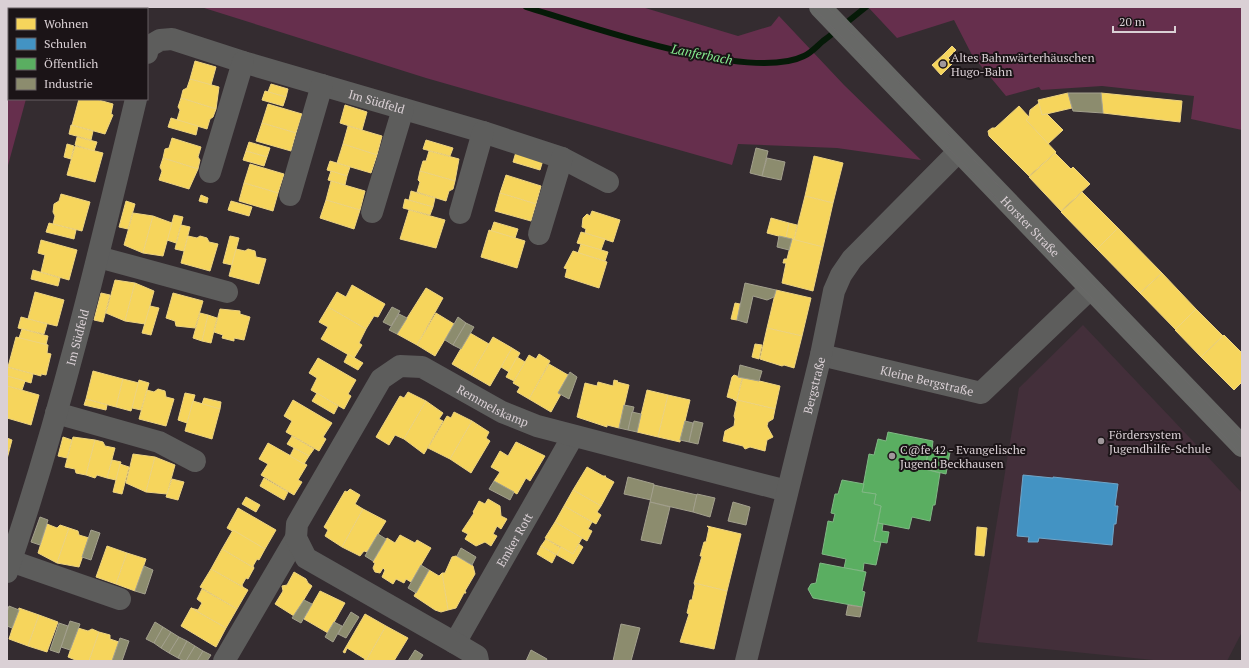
<svg xmlns="http://www.w3.org/2000/svg" width="1249" height="668" viewBox="0 0 1249 668" font-family="'PT Serif',serif">
	<rect width="100%" height="100%" fill="#342c30"/>
	<path fill="#432f3a" d="M1083 325 1242 493V632L1227 661H1163L977 642 1019 388Z"/>
	<g fill="#662f4d">
		<path d="M201 7H642L738 36 771 26 779 16 844 85 921 160 837 148 738 144 732 165 426 78Z"/>
		<path d="M868 7H1242V130L1191 119 1194 96 1102 86 1041 90 1039 87 1006 96 972 55 954 20 897 38Z"/>
		<path d="M9 77V99H26L7 169V84Z"/>
	</g>
	<g fill="#f6d55c" stroke="#eed480">
		<path d="M952 46 956 50 948 58 944 54Z"/>
		<path d="M944 54 953 63 941 75 932 65Z"/>
		<path d="M195 61 216 67 211 85 190 79Z"/>
		<path d="M190 79 219 87 216 109 181 98 183 90 187 88Z"/>
		<path d="M271 84 288 89 286 97 268 92Z"/>
		<path d="M265 91 286 97 283 106 262 100Z"/>
		<path d="M1068 93 1072 108 1042 115 1038 100Z"/>
		<path d="M1101 93 1182 101 1180 122 1103 113Z"/>
		<path d="M181 98 216 109 213 117 210 119 207 129 177 120 180 110 178 107Z"/>
		<path d="M79 99H95L113 104 111 114 113 115 105 134 72 125Z"/>
		<path d="M1039 103 1042 115 1047 114 1063 130 1048 144 1026 120 1029 117 1030 110Z"/>
		<path d="M268 104 302 114 296 133 262 123Z"/>
		<path d="M345 105 367 112 362 130 340 123Z"/>
		<path d="M1019 106 1029 117 1026 120 1056 152 1029 176 989 136 988 131 992 128H995Z"/>
		<path d="M171 118 198 126 196 135 168 127Z"/>
		<path d="M262 123 296 133 291 151 256 141Z"/>
		<path d="M71 125 93 131 91 140 69 134Z"/>
		<path d="M348 126 382 136 377 155 343 144Z"/>
		<path d="M77 137 97 142 94 151 75 145Z"/>
		<path d="M172 138 201 147 198 157 200 160 198 169 163 158 165 149 169 148Z"/>
		<path d="M426 140 453 148 450 156 423 149Z"/>
		<path d="M249 142 270 148 267 157 246 151Z"/>
		<path d="M67 144 74 146 71 159 64 157Z"/>
		<path d="M343 144 377 155 371 173 337 163Z"/>
		<path d="M75 146 103 153 95 182 67 175Z"/>
		<path d="M246 151 267 157 264 166 243 160Z"/>
		<path d="M429 151 459 159 455 181 420 171 423 161H426Z"/>
		<path d="M516 152 543 160 540 170 513 162Z"/>
		<path d="M1055 153 1071 169 1073 167 1090 184 1061 211 1029 177Z"/>
		<path d="M814 156 843 163 833 203 805 196Z"/>
		<path d="M163 158 198 169 189 189 159 180 162 171 160 167Z"/>
		<path d="M330 161 350 167 347 176 327 170Z"/>
		<path d="M250 164 284 174 278 193 244 183Z"/>
		<path d="M331 171 347 176 345 185 328 180Z"/>
		<path d="M420 171 455 181 453 189 449 191 446 201 417 192 420 182 418 180Z"/>
		<path d="M506 175 541 186 536 204 500 193Z"/>
		<path d="M331 181 365 191 360 210 326 200Z"/>
		<path d="M244 183 278 193 273 211 239 201Z"/>
		<path d="M411 191 435 198 433 207 409 200Z"/>
		<path d="M1082 192 1118 228 1097 249 1061 212Z"/>
		<path d="M500 193 536 204 531 221 495 211Z"/>
		<path d="M61 194 90 202 82 231 53 224 55 216 53 212 54 204 59 201Z"/>
		<path d="M201 195 208 198 207 203 199 201Z"/>
		<path d="M805 196 833 203 823 247 794 240Z"/>
		<path d="M405 199 433 207 430 215 403 208Z"/>
		<path d="M326 200 360 210 354 229 320 218Z"/>
		<path d="M126 201 135 204 128 229 119 227Z"/>
		<path d="M231 201 252 207 249 216 228 210Z"/>
		<path d="M409 210 445 220 436 248 400 239Z"/>
		<path d="M592 211 620 220 613 242 585 233 586 229 582 227 583 218 587 214 590 216Z"/>
		<path d="M133 213 153 216 143 253 124 245Z"/>
		<path d="M174 215 183 217 176 243 167 240Z"/>
		<path d="M153 216 172 223 163 256 143 253Z"/>
		<path d="M771 218 789 223 786 238 767 233Z"/>
		<path d="M494 222 518 229 515 238 491 231Z"/>
		<path d="M49 223 76 230 74 239 46 232Z"/>
		<path d="M789 223 797 225 794 240 786 238Z"/>
		<path d="M181 225 190 227 184 251 175 249Z"/>
		<path d="M1118 228 1162 273 1140 293 1097 249Z"/>
		<path d="M489 230 525 241 517 268 481 257Z"/>
		<path d="M581 232 605 239 601 250 577 243Z"/>
		<path d="M188 236 197 238 200 236 207 238 209 242 218 244 210 271 181 263Z"/>
		<path d="M230 236 239 238 232 265 223 263Z"/>
		<path d="M792 239 823 247 813 291 782 283 786 263H783L784 259H787Z"/>
		<path d="M41 240 77 250 69 280 41 272 45 255 38 253Z"/>
		<path d="M581 244 608 252 605 261 578 253Z"/>
		<path d="M236 249 245 251 248 249 255 251 256 257 266 259 259 284 229 276Z"/>
		<path d="M573 251 607 262 599 288 565 277 567 269 564 268Z"/>
		<path d="M33 270 60 278 58 286 31 279Z"/>
		<path d="M1162 273 1196 309 1176 330 1140 293Z"/>
		<path d="M115 280 135 283 125 321 106 313Z"/>
		<path d="M135 283 154 291 145 324 125 321Z"/>
		<path d="M352 285 385 304 378 317 374 316 366 329 328 307 337 292 346 297Z"/>
		<path d="M426 288 443 298 417 345 397 334Z"/>
		<path d="M776 290 811 298 802 336 767 328Z"/>
		<path d="M35 292 64 300 57 326 28 319Z"/>
		<path d="M101 293 110 295 103 322 94 320Z"/>
		<path d="M173 293 203 301 195 328 176 326 175 321 166 318Z"/>
		<path d="M735 303 740 304 737 320 731 319Z"/>
		<path d="M150 306 159 308 151 335 142 333Z"/>
		<path d="M328 307 366 329 359 343 362 345 354 358 321 339 328 327 319 322Z"/>
		<path d="M220 309 240 311V314L250 317 244 340 234 338V341L222 338 223 335 214 332Z"/>
		<path d="M1196 309 1223 336 1201 357 1175 330Z"/>
		<path d="M200 313 208 315 202 341 193 338Z"/>
		<path d="M436 313 454 324 435 356 417 345Z"/>
		<path d="M208 315 217 318 211 343 202 341Z"/>
		<path d="M21 317 47 324 44 334 18 328Z"/>
		<path d="M767 328 802 336 794 368 784 365 782 366 760 359Z"/>
		<path d="M22 329 48 336 46 345 19 338Z"/>
		<path d="M470 333 489 344 471 375 452 364Z"/>
		<path d="M1224 335 1242 353V382L1234 390 1201 357Z"/>
		<path d="M16 337 48 345 47 353 51 354 46 375 41 374V376L8 367Z"/>
		<path d="M493 337 512 348 490 386 471 375Z"/>
		<path d="M755 344 762 345 759 359 752 357Z"/>
		<path d="M512 348 520 353 509 372 501 367Z"/>
		<path d="M348 354 363 363 358 370 344 362Z"/>
		<path d="M539 354 550 361 529 399 517 392 520 387 513 383 529 355 536 359Z"/>
		<path d="M517 357 525 362 514 381 506 377Z"/>
		<path d="M318 358 356 380 348 394 351 396 344 409 311 390 317 378 309 373Z"/>
		<path d="M549 364 568 375 558 393 561 394 551 412 529 399Z"/>
		<path d="M7 367 33 374 31 383 7 376Z"/>
		<path d="M93 371 123 379 116 407 86 399Z"/>
		<path d="M734 375 742 378 737 400 727 397 732 377Z"/>
		<path d="M7 376 25 381 22 390 7 386Z"/>
		<path d="M743 377 780 386 775 409 737 400Z"/>
		<path d="M123 379 139 383 131 411 116 407Z"/>
		<path d="M139 380 149 383 141 410 132 408Z"/>
		<path d="M614 380 618 381 617 382 629 385 619 428 607 425V427L577 417 585 383 597 386 598 382 613 386Z"/>
		<path d="M7 386 39 395 31 425 7 418Z"/>
		<path d="M158 389 165 391 166 397 174 399 166 426 139 419 147 390 154 392Z"/>
		<path d="M647 390 668 395 658 437 637 432Z"/>
		<path d="M408 392 426 401 404 439 395 435 389 445 376 437 400 396 404 398Z"/>
		<path d="M185 393 195 395 187 423 178 420Z"/>
		<path d="M317 393 338 406 334 414 312 401Z"/>
		<path d="M668 395 690 400 680 442 658 437Z"/>
		<path d="M204 398 221 402 220 409 202 404Z"/>
		<path d="M86 399 107 405 106 410 84 405Z"/>
		<path d="M733 399 775 409 773 419 768 422 767 426 773 437 767 440 765 451 750 447 745 449 743 446 723 441 725 431 734 426 735 419 734 416 737 402Z"/>
		<path d="M293 400 332 423 323 437 326 439 319 451 286 432 292 421 284 416Z"/>
		<path d="M193 401 220 409 212 439 185 431Z"/>
		<path d="M426 401 443 413 439 419 443 421 424 454 404 439Z"/>
		<path d="M454 412 472 421 450 459 428 448 447 416 451 418Z"/>
		<path d="M472 421 489 432 486 438 490 441 471 473 450 459Z"/>
		<path d="M292 436 314 449 309 456 287 444Z"/>
		<path d="M63 437 72 440 67 458 58 456Z"/>
		<path d="M73 437 95 440 86 475 76 473 75 469 65 467Z"/>
		<path d="M7 438 12 440 7 459Z"/>
		<path d="M95 440 103 442 105 446 115 448 107 478 97 475 95 478 86 475Z"/>
		<path d="M516 442 545 456 530 481 526 478 517 494 494 481 500 472 491 467 500 451 508 456Z"/>
		<path d="M268 443 307 465 298 480 302 482 294 495 261 475 268 464 259 459Z"/>
		<path d="M294 448 309 456 304 464 290 456Z"/>
		<path d="M133 454 155 457 146 492 126 483Z"/>
		<path d="M155 457 175 465 167 494 146 492Z"/>
		<path d="M112 460 121 462 116 480 107 478Z"/>
		<path d="M120 464 129 467 122 494 113 492Z"/>
		<path d="M587 467 603 476H606L605 477 614 482 601 506 573 490Z"/>
		<path d="M264 478 288 492 284 500 260 486Z"/>
		<path d="M172 479 184 482 178 500 166 497Z"/>
		<path d="M350 489 360 495 355 504 363 509 342 547 325 536 328 530 324 527 345 491 347 492Z"/>
		<path d="M573 490 601 506 597 512 601 515 596 524 564 506Z"/>
		<path d="M246 497 260 505 256 512 242 504Z"/>
		<path d="M488 499 500 506 501 516 507 519 501 529 497 526 493 534 497 536 491 546 485 542 476 546 465 539 468 534 462 531 474 513 473 512 479 501 485 504Z"/>
		<path d="M564 506 592 522 588 529 592 531 587 541 555 522Z"/>
		<path d="M238 508 276 530 265 549 227 528Z"/>
		<path d="M363 509 386 521 367 552 364 551 360 556 342 547Z"/>
		<path d="M555 522 582 538 573 554 545 538Z"/>
		<path d="M47 524 57 528 60 525 69 528 57 563 38 553Z"/>
		<path d="M707 526 741 534 727 591 694 583 702 556H700L704 542H706L709 528Z"/>
		<path d="M977 527 987 528 984 556 975 555Z"/>
		<path d="M69 528 78 531 79 535 89 538 79 567 57 563Z"/>
		<path d="M233 530 265 549 259 560 257 559 253 566 254 568 222 549Z"/>
		<path d="M400 535 415 543 417 540 431 548 411 582 406 579 404 583 396 579 393 584 382 577 385 570 383 568 380 573 375 572 373 568 375 563 373 562 387 538 395 543Z"/>
		<path d="M546 539 561 548 557 555 541 546Z"/>
		<path d="M579 544 583 547 573 564 557 555 561 547 573 554Z"/>
		<path d="M107 546 127 553 116 584 96 577Z"/>
		<path d="M541 546 556 555 552 563 537 554Z"/>
		<path d="M222 549 254 568 248 579 246 578 242 585 243 587 211 569Z"/>
		<path d="M127 553 146 559 135 591 116 584Z"/>
		<path d="M456 556 473 566 475 574 465 591 466 593H464L456 608 448 610 442 573H445L452 557Z"/>
		<path d="M211 569 248 590 237 609 200 587Z"/>
		<path d="M429 570 439 576 442 573 448 610 441 612 435 610 414 596Z"/>
		<path d="M294 572 306 579 308 583 312 586 294 616 275 604 283 591 282 586 287 585Z"/>
		<path d="M694 583 727 591 714 649 680 642 689 614 687 613 690 600H692L695 586Z"/>
		<path d="M202 589 237 609 226 628 191 608 198 610 202 603 197 599Z"/>
		<path d="M320 591 345 603 328 633 304 619Z"/>
		<path d="M19 608 39 615 28 646 9 639Z"/>
		<path d="M191 608 226 628 216 647 181 626Z"/>
		<path d="M365 614 386 626 366 661H364L365 659 347 648 345 653 343 652Z"/>
		<path d="M39 615 58 622 47 652 28 646Z"/>
		<path d="M386 626 408 638 394 661H366Z"/>
		<path d="M78 628 88 631 92 629 99 632 89 661H78L68 657Z"/>
		<path d="M99 632 110 635V639L119 642 112 661H89Z"/>
	</g>
	<path fill="#4393c3" stroke="#70a5c8" d="M1023 475 1053 478V477L1118 484 1115 506H1118L1116 524H1114L1112 545 1039 538 1038 542H1028L1029 537 1017 536Z"/>
	<g fill="#5aae61" stroke="#80b884">
		<path d="M888 432 933 441 932 449 929 448 925 469 940 473 935 505H933L930 521 912 517 909 529 878 523 881 506 874 504 876 494 862 492 869 454 874 455 878 439 886 441Z"/>
		<path d="M929 448 950 452 946 474 925 469Z"/>
		<path d="M842 480 864 484 862 492 876 494 874 504 881 506 874 541 881 542 876 565 864 563 863 571 844 568 846 559 822 554 828 521 833 522 835 514 831 513 835 494H838Z"/>
		<path d="M878 523 883 524 882 531 889 532 887 543 874 541Z"/>
		<path d="M820 563 866 572 862 591 865 592 862 607 813 598 808 589 811 584 816 583Z"/>
	</g>
	<g fill="#8c8c6e" stroke="#a3a08d">
		<path d="M1068 93H1101L1103 113 1073 111Z"/>
		<path d="M756 148 768 151 762 176 750 173Z"/>
		<path d="M767 158 785 162 781 180 762 176Z"/>
		<path d="M779 236 792 239 789 250 777 247Z"/>
		<path d="M745 283 776 290 774 297 767 300 753 296 747 323 737 320Z"/>
		<path d="M392 307 400 311 391 326 383 322Z"/>
		<path d="M399 314 407 318 397 334 389 330Z"/>
		<path d="M458 317 466 323 453 345 445 340Z"/>
		<path d="M466 323 474 327 461 349 453 345Z"/>
		<path d="M740 365 762 371 759 381 738 377Z"/>
		<path d="M570 372 577 377 569 399 558 393Z"/>
		<path d="M624 405 634 407 628 430 619 428Z"/>
		<path d="M632 412 641 414 637 432 628 430Z"/>
		<path d="M685 421 693 423 689 442 680 440Z"/>
		<path d="M694 421 703 423 698 444 689 442Z"/>
		<path d="M628 477 654 484 651 500 624 494Z"/>
		<path d="M494 481 514 492 510 500 489 489Z"/>
		<path d="M654 485 697 495 693 512 650 502Z"/>
		<path d="M697 494 715 498 710 517 693 512Z"/>
		<path d="M650 502 670 507 661 544 641 540Z"/>
		<path d="M733 502 750 507 746 525 728 521Z"/>
		<path d="M40 517 48 520 40 545 31 542Z"/>
		<path d="M91 530 100 533 91 560 82 557Z"/>
		<path d="M378 534 386 539 373 561 365 556Z"/>
		<path d="M461 548 476 557 472 565 457 556Z"/>
		<path d="M421 565 429 570 416 593 408 588Z"/>
		<path d="M144 566 153 570 145 594 135 591Z"/>
		<path d="M304 600 312 604 301 623 292 618Z"/>
		<path d="M848 605 862 607 860 617 846 615Z"/>
		<path d="M9 606 19 610 12 628 7 626V612Z"/>
		<path d="M351 612 359 617 346 638 338 634Z"/>
		<path d="M70 621 80 624 70 650 61 647Z"/>
		<path d="M155 622 163 627 154 643 146 639Z"/>
		<path d="M334 622 342 626 333 642 325 637Z"/>
		<path d="M59 623 68 626 59 653 50 650Z"/>
		<path d="M621 624 640 628 631 661H613Z"/>
		<path d="M163 627 171 632 161 648 154 643Z"/>
		<path d="M171 632 179 637 169 653 161 648Z"/>
		<path d="M179 637 187 641 178 658 169 653Z"/>
		<path d="M120 638 129 641 122 661H112Z"/>
		<path d="M187 641 195 646 186 661H184L178 658Z"/>
		<path d="M195 646 203 651 197 661H186Z"/>
		<path d="M415 650 423 655 419 661H408Z"/>
		<path d="M531 650 547 659 546 661H526Z"/>
		<path d="M203 651 211 655 207 661H197Z"/>
	</g>
	<g fill="none" stroke-linecap="round" stroke-linejoin="round">
		<path stroke="#061a08" stroke-width="6" d="M526 7C585 25 750 83 804 56 811 53 817 46 823 41 838 30 852 18 866 7"/>
		<g stroke="#5d5d5c" stroke-width="22">
			<path id="s1" d="M147 53 148 47 160 40 172 39 243 62 483 132 562 158 608 182"/>
			<path d="M210 172 243 62"/>
			<path d="M290 195 322 85"/>
			<path d="M372 212 403 109"/>
			<path d="M460 213 483 132"/>
			<path d="M539 234 562 158"/>
			<path d="M98 257 227 292"/>
			<path id="s2" d="M821 355 981 393 1090 289"/>
			<path d="M56 413 159 442 195 461"/>
			<path d="M11 561 120 599"/>
			<path id="s3" d="M7 572C60 417 98 258 136 99"/>
			<path id="s4" d="M455 643 573 436"/>
			<path d="M224 661 296 538"/>
			<path id="s5" d="M478 661 477 656 455 643 306 558 296 538 297 524 381 379 400 366 422 367 502 412 537 426 787 491"/>
			<path id="s6" d="M746 661 821 355 834 291 841 275 852 259 958 152"/>
		</g>
		<path stroke="#676866" stroke-width="22" id="s7" d="M820 7 1242 446"/>
		<g stroke="#6a6869" stroke-width="1">
			<path d="M813 7 1242 455"/>
			<path d="M827 7 1242 439"/>
		</g>
	</g>
	<g fill="#a0979b" stroke="#1b1417" stroke-width="1.5">
		<circle cx="943" cy="64" r="4"/>
		<circle cx="1101" cy="441" r="4"/>
		<circle cx="892" cy="456" r="4"/>
	</g>
	<g text-anchor="middle" dominant-baseline="central" stroke-width="4" stroke-linejoin="round" paint-order="stroke">
		<g font-size="12" fill="#dad0d5" stroke="#1b1417" text-anchor="start">
			<text x="951" y="57">Altes Bahnwärterhäuschen<tspan x="951" dy="14">Hugo-Bahn</tspan></text>
			<text x="1109" y="434">Fördersystem<tspan x="1109" dy="14">Jugendhilfe-Schule</tspan></text>
			<text x="900" y="449">C@fe 42 - Evangelische<tspan x="900" dy="14">Jugend Beckhausen</tspan></text>
		</g>
		<g font-size="12" fill="#dad0d5" stroke="#1b1417">
			<text stroke="none"><textPath href="#s1" startOffset="246">Im Südfeld</textPath></text>
			<text stroke="none"><textPath href="#s7" startOffset="304">Horster Straße</textPath></text>
			<text stroke="none"><textPath href="#s3" startOffset="245">Im Südfeld</textPath></text>
			<text stroke="none"><textPath href="#s2" startOffset="109">Kleine Bergstraße</textPath></text>
			<text stroke="none"><textPath href="#s6" startOffset="284">Bergstraße</textPath></text>
			<text stroke="none"><textPath href="#s5" startOffset="532">Remmelskamp</textPath></text>
			<text stroke="none"><textPath href="#s4" startOffset="119">Emker Rott</textPath></text>
		</g>
		<g font-size="13" font-style="italic" fill="#86ec8f" stroke="#1b1417">
			<text transform="translate(702 54) rotate(11)">Lanferbach</text>
		</g>
	</g>
	<rect width="1249" height="668" fill="none" stroke="#dad0d5" stroke-width="16"/>
	<rect x="8" y="8" width="140" height="92" fill="#1b1417" stroke="#675f63"/>
	<rect x="16" y="18" width="20" height="12" fill="#f6d55c" stroke="#675f63"/>
	<text x="44" y="28" font-size="12" fill="#dad0d5">Wohnen</text>
	<rect x="16" y="38" width="20" height="12" fill="#4393c3" stroke="#675f63"/>
	<text x="44" y="48" font-size="12" fill="#dad0d5">Schulen</text>
	<rect x="16" y="58" width="20" height="12" fill="#5aae61" stroke="#675f63"/>
	<text x="44" y="68" font-size="12" fill="#dad0d5">Öffentlich</text>
	<rect x="16" y="78" width="20" height="12" fill="#8c8c6e" stroke="#675f63"/>
	<text x="44" y="88" font-size="12" fill="#dad0d5">Industrie</text>
	<path d="M1113 26v6h62v-6" fill="none" stroke="#dad0d5" stroke-width="2"/>
	<text x="1119" y="26" font-size="12" fill="#dad0d5" stroke="#1b1417" stroke-width="3" paint-order="stroke">20 m</text>
</svg>
